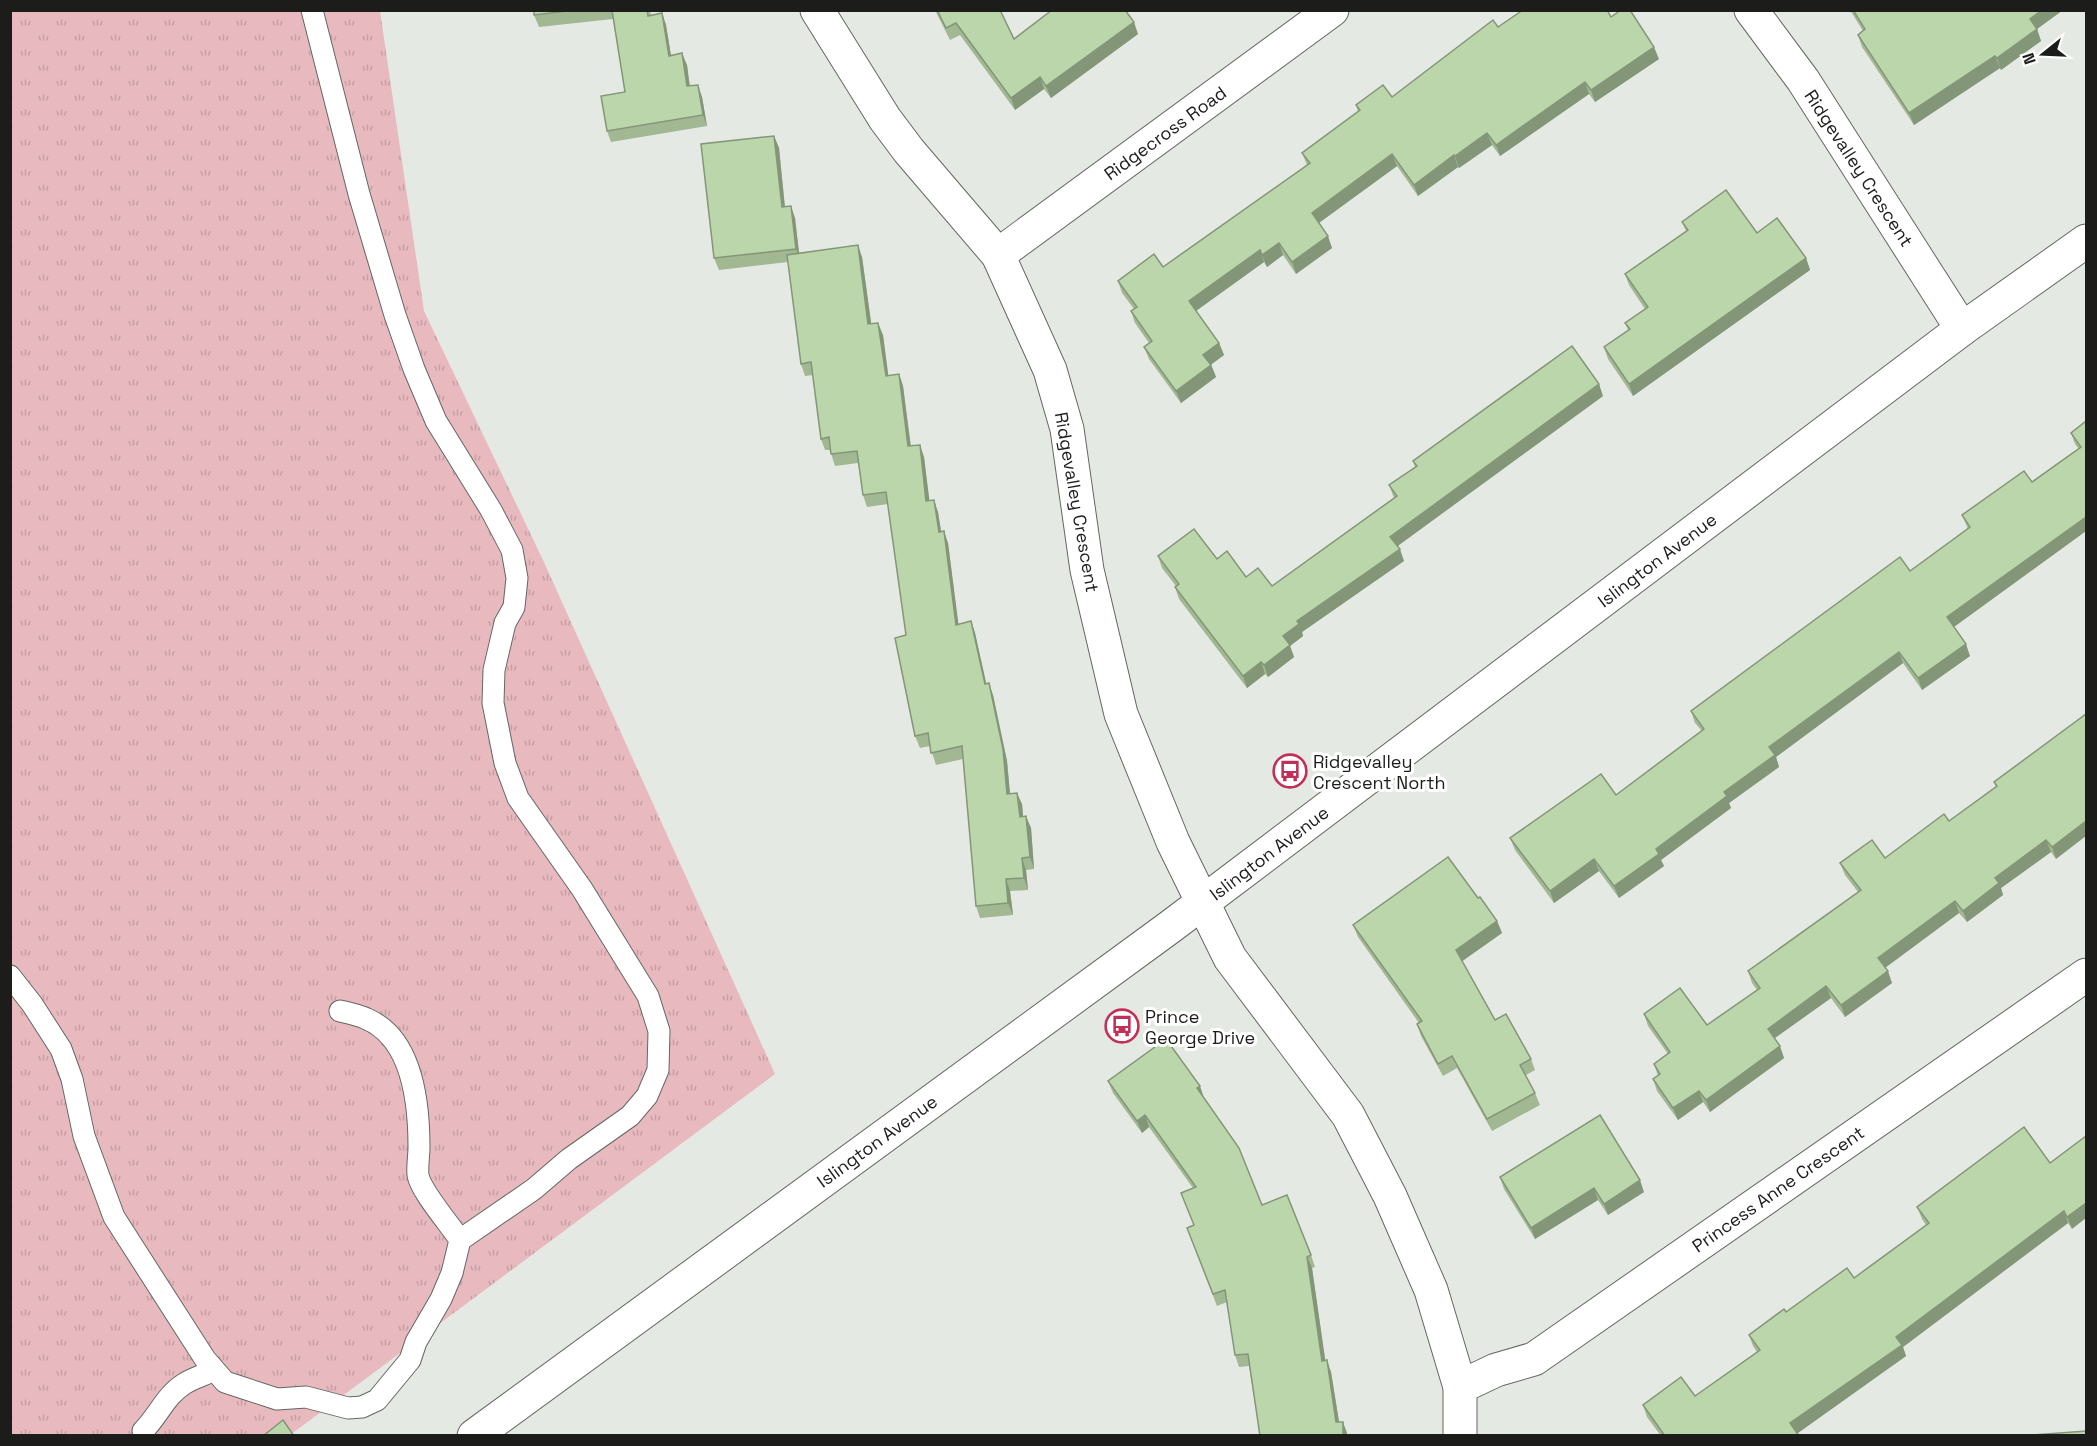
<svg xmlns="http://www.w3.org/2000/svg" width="2097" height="1446" viewBox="0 0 2097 1446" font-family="'Space Grotesk',sans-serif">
	<defs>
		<pattern id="grass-tufts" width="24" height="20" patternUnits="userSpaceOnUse" patternTransform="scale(1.5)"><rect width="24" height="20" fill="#e8bac0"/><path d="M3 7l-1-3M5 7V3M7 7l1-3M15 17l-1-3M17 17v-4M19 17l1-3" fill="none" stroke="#c69fa4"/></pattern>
	</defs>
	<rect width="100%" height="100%" fill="#e5e9e3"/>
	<path fill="url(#grass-tufts)" d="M10 11H380L424 311 543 560 775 1074 290 1435H11Z"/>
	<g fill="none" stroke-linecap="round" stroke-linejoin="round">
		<defs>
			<g id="service">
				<path d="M312 10 359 194 395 315 414 369 436 421 491 510 512 550 517 578 514 607 505 623 494 670 493 703 505 763 518 798 582 889 648 996 659 1031 658 1070 647 1096 630 1116 569 1159 534 1189 460 1240"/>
				<path d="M10 976 32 1004 61 1049 72 1079 84 1136 114 1217 205 1359 225 1382 277 1399 306 1397 348 1408 362 1407 377 1400 410 1360 416 1342 441 1299 452 1273 460 1240C450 1225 420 1190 418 1175 417 1166 419 1156 419 1147 419 1104 413 1039 367 1019 359 1015 349 1013 340 1011"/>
				<path d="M143 1431C158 1416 166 1395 184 1384 193 1378 205 1375 214 1370"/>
			</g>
			<g id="minor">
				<path d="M817 10 885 119 909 151 998 255 1050 370 1067 429 1087 570 1121 714 1173 842 1230 958 1348 1115 1390 1196 1431 1290 1460 1387V1436"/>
				<path d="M1751 10 1803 80 1962 329"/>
				<path d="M998 255 1332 10"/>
				<path d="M1460 1387 1496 1370 1534 1359 2086 975"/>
			</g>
			<path id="secondary" d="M474 1436 1170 927 1962 329 2086 241"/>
		</defs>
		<use href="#service" stroke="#646762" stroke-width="23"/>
		<use href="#minor" stroke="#646762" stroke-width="35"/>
		<use href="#secondary" stroke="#646762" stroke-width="35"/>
		<use href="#service" stroke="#fff" stroke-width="21"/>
		<use href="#minor" stroke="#fff" stroke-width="33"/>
		<use href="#secondary" stroke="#fff" stroke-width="33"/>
	</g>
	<g fill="#a1b893">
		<path d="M534 10H650L651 15 662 13 666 25 671 56 687 65 690 86 702 97 707 126 611 142 607 131 625 92 613 19 539 27 534 15Z"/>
		<path d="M935 10H1000L1014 39 1138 34 1051 98 1044 89 1015 110 960 35 950 40Z"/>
		<path d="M1850 10H2063L2037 29 2041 41 2001 70 2000 68 1914 125 1862 47 1858 35 1863 31Z"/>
		<path d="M1611 17 1659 59 1595 102 1589 94 1500 156 1492 145 1459 168 1458 167 1418 196 1397 166 1319 223 1332 248 1296 274 1283 255 1267 267 1264 262 1196 311 1219 343 1224 355 1211 364 1216 377 1181 403 1149 359 1144 347 1149 343 1135 323 1131 311 1134 309 1122 293 1118 281 1163 267 1307 165 1302 153 1358 112 1356 105 1392 97 1498 27Z"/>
		<path d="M774 136 779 148 785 207 795 218 799 253 862 257 871 324 883 335 888 376 899 374 903 386 911 446 924 457 929 501 938 512 941 532 948 543 958 624 971 621 975 633 986 683 993 695 1007 761 1010 793 1022 804 1023 816 1031 828 1034 869 1026 870 1028 890 1010 891 1013 915 980 918 976 906 963 759 936 765 930 746 920 748 915 736 906 635 888 504 867 507 863 495 858 463 835 466 830 450H825L821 439 813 375 805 376 801 364 788 262 719 270 714 258Z"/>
		<path d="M1682 222 1757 233 1806 258 1810 270 1633 396 1608 359 1604 347 1628 330 1625 323 1645 309 1629 285 1625 274 1686 231Z"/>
		<path d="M1603 396 1397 546 1404 561 1302 632 1303 636 1290 646 1294 657 1268 677 1265 674 1247 688 1179 599 1175 587 1176 586 1162 568 1158 556 1217 559 1246 577 1272 586 1394 498 1389 485 1415 467 1413 461Z"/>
		<path d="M2086 421V531L1954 627 1970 656 1922 690 1903 663 1776 757 1779 767 1729 803 1731 808 1661 860 1664 866 1619 898 1599 871 1554 903 1515 850 1510 838 1616 795 1702 731 1695 723 1691 711 1910 571 1968 529 1962 515 2032 482 2079 449 2075 444 2071 433Z"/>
		<path d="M2086 714 2056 859 2051 852 2001 888 2003 895 1967 922 1959 913 1885 968 1892 983 1845 1017 1831 998 1775 1038 1784 1058 1710 1112 1703 1102 1678 1120 1657 1091 1653 1079 1658 1076 1654 1064 1668 1054 1648 1026 1644 1014 1707 1025 1757 990 1752 983 1748 971 1858 892 1845 875 1840 863 1885 858 1949 821 1996 787 1994 782Z"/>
		<path d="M1478 898 1497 921 1502 933 1462 961 1495 1020 1531 1059 1535 1070 1526 1075 1535 1093 1540 1105 1492 1131 1457 1068 1443 1076 1421 1036 1417 1024 1419 1023 1358 937 1353 925Z"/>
		<path d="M1108 1081 1204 1098 1262 1205 1311 1255 1315 1267 1312 1268 1325 1360 1331 1372 1339 1422 1347 1433V1436H1260L1249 1366 1239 1367 1235 1355 1227 1302 1217 1306 1187 1228 1194 1225 1181 1193 1193 1188 1149 1127 1142 1133 1113 1093Z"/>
		<path d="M2050 1163 2072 1229 2068 1223 1903 1347 1906 1356 1798 1433 1799 1436H1661L1647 1417 1643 1405 1695 1396 1757 1352 1753 1346 1749 1335 1786 1312 1854 1278 1926 1225 1922 1219 1917 1207Z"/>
		<path d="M1500 1177 1644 1192 1608 1215 1598 1200 1535 1239 1504 1189Z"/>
	</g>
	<g fill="#839678">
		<path d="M2042 10H2063L2037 29 2041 41 2001 70 1997 58 2030 19Z"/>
		<path d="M662 13 666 25 673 68 669 56Z"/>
		<path d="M1134 22 1138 34 1051 98 1046 86Z"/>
		<path d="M1654 47 1659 59 1595 102 1591 90Z"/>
		<path d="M682 53 687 65 691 98 687 86Z"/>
		<path d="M1995 56 2000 68 1914 125 1909 113Z"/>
		<path d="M1040 77 1044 89 1015 110 1011 98Z"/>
		<path d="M1585 82 1589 94 1500 156 1496 145Z"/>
		<path d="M698 85 702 97 707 126 703 115Z"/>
		<path d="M1487 133 1492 145 1459 168 1455 156Z"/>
		<path d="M774 136 779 148 786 219 782 207Z"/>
		<path d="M1392 154 1397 166 1316 225 1312 213Z"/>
		<path d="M1454 155 1458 167 1418 196 1414 185Z"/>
		<path d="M791 206 795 218 800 261 796 249Z"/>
		<path d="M1328 236 1332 248 1296 274 1292 262Z"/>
		<path d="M1279 243 1283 255 1267 267 1262 255Z"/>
		<path d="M858 245 862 257 873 336 868 324Z"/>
		<path d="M1260 250 1264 262 1193 313 1189 301Z"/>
		<path d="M1806 258 1810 270 1633 396 1629 384Z"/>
		<path d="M878 323 883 335 890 388 886 376Z"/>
		<path d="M1219 343 1224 355 1208 367 1203 355Z"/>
		<path d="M1211 365 1216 377 1181 403 1176 391Z"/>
		<path d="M899 374 903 386 912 458 908 446Z"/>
		<path d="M1599 384 1603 396 1395 548 1390 537Z"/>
		<path d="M920 445 924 457 931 513 926 501Z"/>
		<path d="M934 500 938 512 943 544 939 532Z"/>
		<path d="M2086 517V531L1951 629 1947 617Z"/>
		<path d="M944 531 948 543 960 636 956 625Z"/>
		<path d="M1400 549 1404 561 1302 632 1303 636 1290 646 1294 657 1268 677 1264 665 1283 636 1297 621Z"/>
		<path d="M971 621 975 633 989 696 985 684Z"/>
		<path d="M1966 644 1970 656 1922 690 1918 678Z"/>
		<path d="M1899 652 1903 663 1776 757 1779 767 1729 803 1731 808 1661 860 1664 866 1619 898 1614 886 1656 849 1724 792 1769 747Z"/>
		<path d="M1261 662 1265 674 1247 688 1243 676Z"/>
		<path d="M989 683 993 695 1007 761 1011 806 1007 794Z"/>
		<path d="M1017 793 1022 804 1024 828 1020 817Z"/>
		<path d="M1026 816 1031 828 1034 869 1030 857Z"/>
		<path d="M2086 821V836L2056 859 2052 847Z"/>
		<path d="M2046 840 2051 852 2001 888 2003 895 1967 922 1963 911 1995 878Z"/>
		<path d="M1022 858 1026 870 1028 890 1024 878Z"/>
		<path d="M1594 859 1599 871 1554 903 1550 891Z"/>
		<path d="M1006 879 1010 891 1013 915 1008 903Z"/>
		<path d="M1955 901 1959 913 1882 970 1878 958Z"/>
		<path d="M1497 921 1502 933 1461 962 1456 950Z"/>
		<path d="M1888 971 1892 983 1845 1017 1841 1005Z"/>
		<path d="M1826 986 1831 998 1772 1040 1768 1029Z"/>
		<path d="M1780 1046 1784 1058 1710 1112 1706 1100Z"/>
		<path d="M1200 1086 1204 1098 1201 1100 1197 1088Z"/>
		<path d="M1699 1091 1703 1102 1678 1120 1673 1108Z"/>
		<path d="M1145 1115 1149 1127 1142 1133 1137 1121Z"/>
		<path d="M1640 1180 1644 1192 1608 1215 1604 1204Z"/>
		<path d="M1594 1188 1598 1200 1535 1239 1531 1228Z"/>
		<path d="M2086 1203V1218L2072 1229 2067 1217Z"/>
		<path d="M2064 1211 2068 1223 1903 1347 1906 1356 1795 1435 1790 1423 1896 1337Z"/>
		<path d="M1307 1257 1312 1268 1327 1372 1322 1361Z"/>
		<path d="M1327 1360 1331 1372 1341 1434 1336 1422Z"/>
		<path d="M1343 1422 1347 1433V1436H1343Z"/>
	</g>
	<g fill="#bbd6ab" stroke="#839678" stroke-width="1.5">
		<path d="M534 10H576L534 15Z"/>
		<path d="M612 10H647L648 16 662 13 669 56 682 53 687 86 698 85 703 115 607 131 601 96 625 92Z"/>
		<path d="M937 10H1000L1014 39 1052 10H1125L1134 22 1046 86 1040 77 1011 98 956 23 946 28Z"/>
		<path d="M1523 10H1607L1611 17 1621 10H1630L1654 47 1591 90 1585 82 1496 145 1487 133 1455 156 1454 155 1414 185 1392 154 1312 213 1328 236 1292 262 1279 243 1262 255 1260 250 1189 301 1219 343 1203 355 1211 365 1176 391 1144 347 1152 341 1131 311 1137 307 1118 281 1154 254 1163 267 1310 163 1302 153 1360 110 1356 105 1383 85 1392 97 1493 20 1498 27Z"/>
		<path d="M1853 10H2042L2030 19 2037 29 1997 58 1995 56 1909 113 1858 35 1865 29Z"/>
		<path d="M774 136 782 207 791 206 796 249 714 258 701 144Z"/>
		<path d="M1726 190 1757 233 1777 218 1806 258 1629 384 1604 347 1630 329 1625 323 1648 307 1625 274 1688 230 1682 222Z"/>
		<path d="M858 245 868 324 878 323 886 376 899 374 908 446 920 445 926 501 934 500 939 532 944 531 956 625 971 621 985 684 989 683 1003 749 1007 794 1017 793 1020 817 1026 816 1030 857 1022 858 1024 878 1006 879 1008 903 976 906 962 746 931 753 928 733 915 736 895 638 906 635 886 492 863 495 857 451 831 454 829 437 821 439 811 362 801 364 787 255Z"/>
		<path d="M1572 346 1599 384 1390 537 1400 549 1297 621 1299 624 1283 636 1290 645 1264 665 1261 662 1243 676 1175 587 1179 584 1158 556 1194 529 1217 559 1227 551 1246 577 1258 568 1272 586 1397 496 1389 485 1417 466 1413 461Z"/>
		<path d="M2086 421V517L1947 617 1966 644 1918 678 1899 652 1769 747 1775 755 1724 792 1727 796 1656 849 1659 854 1614 886 1594 859 1550 891 1510 838 1601 774 1616 795 1704 729 1691 711 1900 557 1910 571 1970 527 1962 515 2024 471 2032 482 2081 447 2071 433Z"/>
		<path d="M2086 714V821L2052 847 2046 840 1995 878 1999 883 1963 911 1955 901 1878 958 1888 971 1841 1005 1826 986 1768 1029 1780 1046 1706 1100 1699 1091 1673 1108 1653 1079 1660 1074 1654 1064 1670 1052 1644 1014 1680 988 1707 1025 1760 988 1748 971 1861 890 1840 863 1872 840 1885 858 1944 814 1949 821 1997 786 1994 782Z"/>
		<path d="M1448 857 1478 898 1480 897 1497 921 1456 950 1495 1020 1506 1014 1531 1059 1520 1065 1535 1093 1487 1119 1452 1056 1438 1064 1417 1024 1422 1021 1353 925Z"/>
		<path d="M1166 1039 1200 1086 1197 1088 1239 1148 1262 1205 1287 1195 1311 1255 1307 1257 1322 1361 1327 1360 1336 1422H1343V1436H1260L1248 1354 1235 1355 1225 1290 1213 1294 1187 1228 1194 1225 1181 1193 1196 1187 1145 1115 1137 1121 1108 1081Z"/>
		<path d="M1600 1115 1640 1180 1604 1204 1594 1188 1531 1228 1500 1177Z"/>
		<path d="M2024 1127 2050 1163 2086 1136V1203L2067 1217 2064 1211 1896 1337 1902 1345 1790 1423 1799 1436H1665L1643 1405 1681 1377 1695 1396 1760 1350 1749 1335 1784 1309 1786 1312 1847 1268 1854 1278 1929 1223 1917 1207Z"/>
		<path d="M283 1420 294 1436H263Z"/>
		<path d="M2086 1431V1436H2017Z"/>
	</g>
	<defs>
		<symbol id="bus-ring" viewBox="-11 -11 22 22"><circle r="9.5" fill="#fff" stroke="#c03158" stroke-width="1.5"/><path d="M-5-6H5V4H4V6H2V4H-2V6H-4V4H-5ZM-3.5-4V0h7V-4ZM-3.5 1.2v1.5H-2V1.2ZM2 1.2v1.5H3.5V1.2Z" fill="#c03158"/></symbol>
	</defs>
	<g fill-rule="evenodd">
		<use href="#bus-ring" x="1271" y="752" width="38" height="38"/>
		<use href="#bus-ring" x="1103" y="1007" width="38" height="38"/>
	</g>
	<g text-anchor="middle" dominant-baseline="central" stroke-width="6" stroke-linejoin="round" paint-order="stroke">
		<g font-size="18" fill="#1c1d1b" stroke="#fff">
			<text transform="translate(1165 133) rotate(-36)">Ridgecross Road</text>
			<text transform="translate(1859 168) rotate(57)">Ridgevalley Crescent</text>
			<text transform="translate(1077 502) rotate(80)">Ridgevalley Crescent</text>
			<text transform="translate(1657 560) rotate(-37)">Islington Avenue</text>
			<text transform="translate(1269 853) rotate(-37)">Islington Avenue</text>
			<text transform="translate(877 1141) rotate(-36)">Islington Avenue</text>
			<text transform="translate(1778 1189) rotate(-35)">Princess Anne Crescent</text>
		</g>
		<g font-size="18" fill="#1c1d1b" stroke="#fff" text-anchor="start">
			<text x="1313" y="761">Ridgevalley<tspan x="1313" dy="21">Crescent North</tspan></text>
			<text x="1145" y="1016">Prince<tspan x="1145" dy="21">George Drive</tspan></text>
		</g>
	</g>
	<rect width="2097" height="1446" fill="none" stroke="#1c1d1b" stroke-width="24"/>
	<g transform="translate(2043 54) rotate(252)" stroke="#ffffff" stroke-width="4.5" paint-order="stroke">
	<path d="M0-4.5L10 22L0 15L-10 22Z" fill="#1c1d1b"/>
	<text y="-9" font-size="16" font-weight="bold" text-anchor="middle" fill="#1c1d1b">N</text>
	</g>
</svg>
